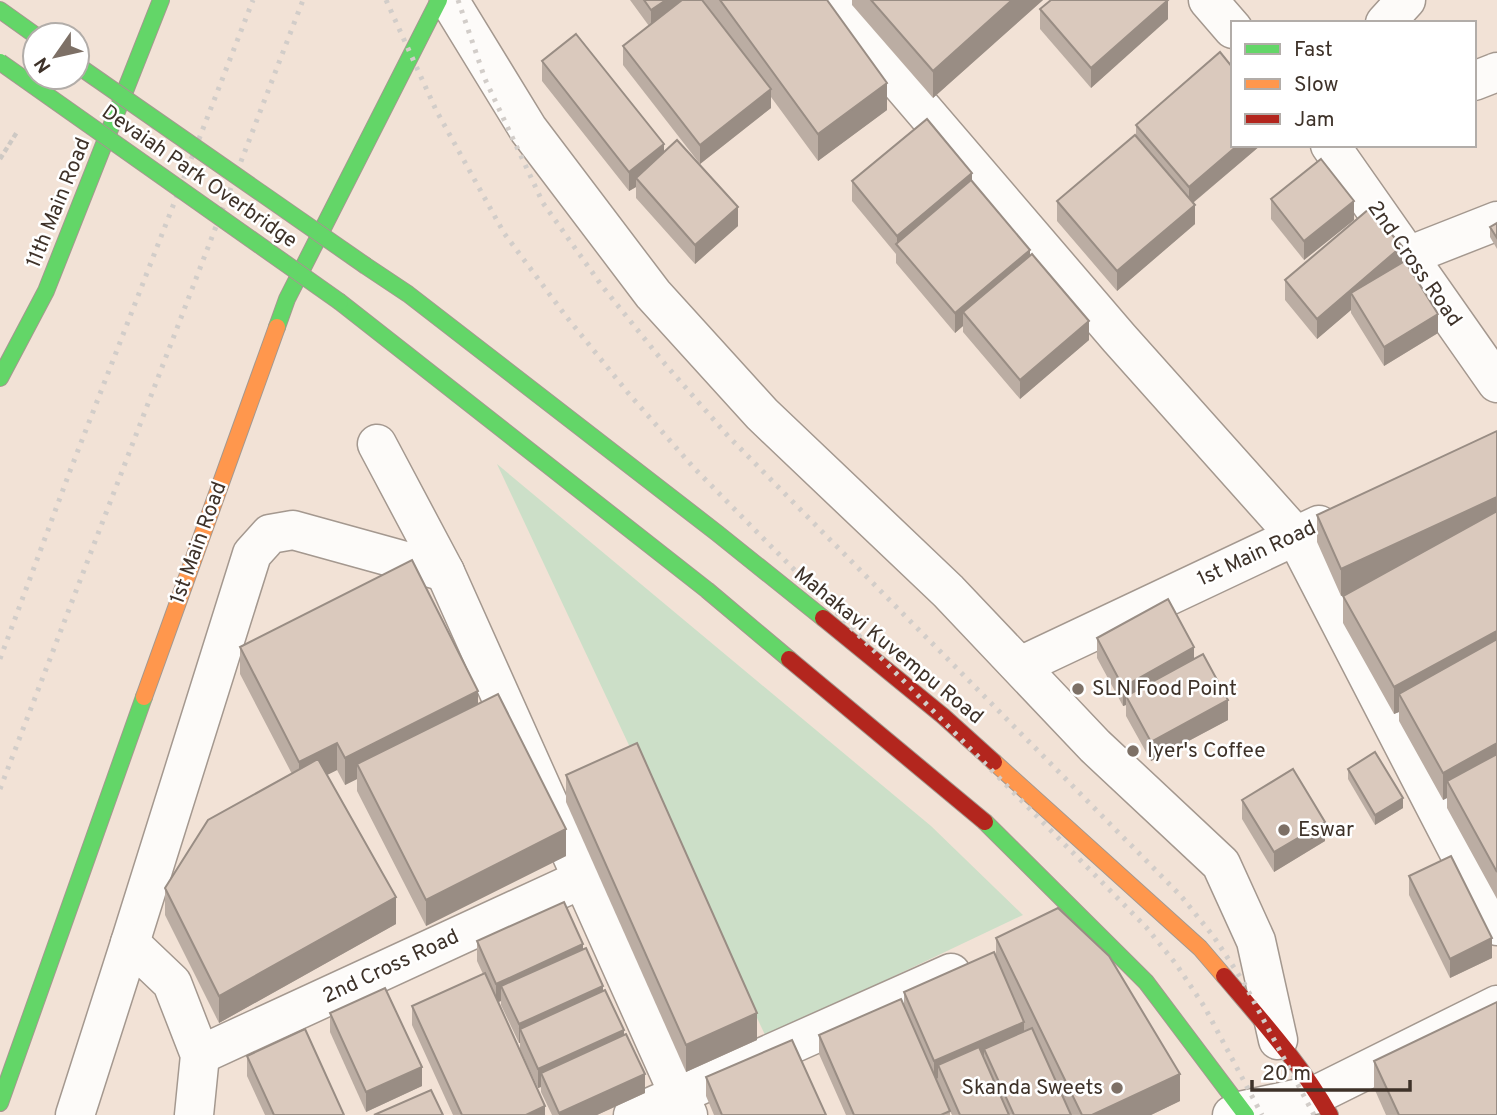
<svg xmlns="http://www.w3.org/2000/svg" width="1497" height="1115" viewBox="0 0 1497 1115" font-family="Overpass,sans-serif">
	<rect width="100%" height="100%" fill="#f2e2d6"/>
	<path fill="#ccdfc8" d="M497 464 931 826 1023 915 766 1037Z"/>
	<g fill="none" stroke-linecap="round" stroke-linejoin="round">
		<defs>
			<g id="street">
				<path d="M449 0 528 129 653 294 762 414 948 591 1095 746 1221 864 1256 941 1278 1040"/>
				<path d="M829 0 1119 338 1295 535 1497 926"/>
				<path d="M1208 0 1233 29"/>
				<path d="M1385 23 1406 0"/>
				<path d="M1474 81 1497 72"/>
				<path d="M1330 145 1497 383"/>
				<path d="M1408 256 1497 221"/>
				<path d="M377 444 445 572 688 1115"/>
				<path d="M1020 666 1319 525"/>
				<path d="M130 943 252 554 270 534 293 530 445 572"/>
				<path d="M200 1055 582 879"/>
				<path d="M75 1115 130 943 172 983 200 1055 194 1115"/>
				<path d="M633 1115 951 973"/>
				<path d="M1232 1115 1244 1110 1318 1094 1497 1005"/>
			</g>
			<g id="fast">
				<path d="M0 10 35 35"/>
				<path d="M366 266 408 294 717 533 823 618"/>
				<path d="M340 302 707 590 789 659"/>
				<path d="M277 327 287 299 439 0"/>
				<path d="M0 378 46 291 161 0"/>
				<path d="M985 822 1146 982 1246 1115"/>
				<path d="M0 1103 144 697"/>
			</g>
			<g id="slow">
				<path d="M144 697 277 327"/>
				<path d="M994 762 1200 948 1224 976"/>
			</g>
			<g id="jam">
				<path d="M823 618 943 716 994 762"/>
				<path d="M789 659 985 822"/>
				<path d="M1224 976C1262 1021 1301 1064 1330 1115"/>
			</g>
		</defs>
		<use href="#street" stroke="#a4988f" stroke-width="41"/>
		<use href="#fast" stroke="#a4988f" stroke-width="18"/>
		<use href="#slow" stroke="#a4988f" stroke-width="18"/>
		<use href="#jam" stroke="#a4988f" stroke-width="18"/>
		<path stroke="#cec9c4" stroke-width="4.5" stroke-dasharray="5 3.5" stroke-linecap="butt" d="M0 159 17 132"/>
		<use href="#street" stroke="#fdfbf9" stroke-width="38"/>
		<use href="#fast" stroke="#63d668" stroke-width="16"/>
		<use href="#slow" stroke="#ff974d" stroke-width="16"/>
		<use href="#jam" stroke="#b3261e" stroke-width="16"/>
		<g stroke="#d2cdc9" stroke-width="5" stroke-dasharray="3.5 7" stroke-linecap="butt">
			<path d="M386 0 436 110 504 233 565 315 629 394 694 468 1146 927 1176 964 1204 1006 1262 1115"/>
			<path d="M458 0 485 79 543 203 602 286 665 364 728 436 1181 896 1214 937 1244 983 1314 1115"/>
			<path d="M0 659 70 471 253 0"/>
			<path d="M0 789 303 0"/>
		</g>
		<defs>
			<g id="fast-bridge">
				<path d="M0 62 340 302"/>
				<path d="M77 65 366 266"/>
			</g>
		</defs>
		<use href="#fast-bridge" stroke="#a4988f" stroke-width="18" stroke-linecap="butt"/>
		<use href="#fast-bridge" stroke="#63d668" stroke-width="16"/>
	</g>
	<g fill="#bbada3">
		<path d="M630 0H827L887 110 818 161 771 97V108L700 164 623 65V46L649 26Z"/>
		<path d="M852 0H1043L933 98 852 5Z"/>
		<path d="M1040 9 1168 19 1091 88 1040 29Z"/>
		<path d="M542 61 664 152 738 226 695 264 636 198V187L629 191 542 81Z"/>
		<path d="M1136 125 1233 145H1261L1193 203 1195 224 1117 291 1057 221V201L1136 136Z"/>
		<path d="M852 181H972L1030 255 1089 340 1020 399 963 332V326L955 333 896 263V254L852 201Z"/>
		<path d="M1271 199 1354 220 1304 260 1271 219Z"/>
		<path d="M1497 223V249L1490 237V227Z"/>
		<path d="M1402 263 1438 333 1384 366 1351 313V310L1317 339 1285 300V280Z"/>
		<path d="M1497 431V899L1447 808V798L1443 800 1399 721V712L1394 714 1343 623V596L1358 588 1341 596 1317 542V515Z"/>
		<path d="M1097 638 1194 659 1228 720 1151 761 1126 716V705L1123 706 1097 658Z"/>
		<path d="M240 647 478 704 566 856 426 926 357 791V779L345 785 337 770 327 775 396 924 219 1023 165 915V888L292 774 240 674Z"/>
		<path d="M1348 769 1403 808 1375 825 1348 779Z"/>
		<path d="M566 775 757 1040 686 1072 566 802Z"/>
		<path d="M1242 800 1325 841 1274 872 1242 819Z"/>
		<path d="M1409 876 1492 958 1450 978 1409 895Z"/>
		<path d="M996 938 1180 1101 1151 1115H952L950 1111V1115H846L819 1054V1035L904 1007V992L996 956Z"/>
		<path d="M477 941 583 949 624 1035 645 1093 597 1115H552L541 1092V1087L538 1088 520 1049V1043H519L501 1005V1001L498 1002 545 1115H453L412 1025V1006L483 974 477 961Z"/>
		<path d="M330 1013 422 1086 366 1112 330 1032Z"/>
		<path d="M247 1056 344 1115H265L247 1076Z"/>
		<path d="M1374 1061 1497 1115H1386L1374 1088Z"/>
		<path d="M706 1077 826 1115H714L706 1096Z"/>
	</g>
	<g fill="#998d84">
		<path d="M666 0H693L651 30V10Z"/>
		<path d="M1012 0H1043L933 98V71Z"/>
		<path d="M1168 0V19L1091 88V68Z"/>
		<path d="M887 83V110L818 161V134Z"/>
		<path d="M771 89V108L700 164V145Z"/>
		<path d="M664 144V164L636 178V187L629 191V172Z"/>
		<path d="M1238 145H1261L1189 206V187Z"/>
		<path d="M972 173V193L897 245V236Z"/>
		<path d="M1354 201V220L1304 260V241Z"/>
		<path d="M1195 205V224L1117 291V271Z"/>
		<path d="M738 207V226L695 264V245Z"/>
		<path d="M1402 246V266L1351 293V310L1317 339V319Z"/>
		<path d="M1030 250V269L963 312V326L955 333V313Z"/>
		<path d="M1438 314V333L1384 366V347Z"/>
		<path d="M1089 321V340L1020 399V380Z"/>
		<path d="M1497 497V524L1341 596V569Z"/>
		<path d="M1497 631V657L1399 694V712L1394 714V687Z"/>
		<path d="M1194 647V666L1126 696V705L1123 706V687Z"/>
		<path d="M478 691V718L357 764V779L345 785V758Z"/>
		<path d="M1228 700V720L1151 761V742Z"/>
		<path d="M337 743V770L299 789V762Z"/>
		<path d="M1497 743V770L1447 781V798L1443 800V773Z"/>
		<path d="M1403 798V808L1375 825V815Z"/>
		<path d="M1325 822V841L1274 872V852Z"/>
		<path d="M566 829V856L426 926V900Z"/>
		<path d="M396 897V924L219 1023V996Z"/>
		<path d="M1492 938V958L1450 978V959Z"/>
		<path d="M583 944V963L501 986V1001L496 1003V984Z"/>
		<path d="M603 986V1005L520 1029V1043H519V1024Z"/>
		<path d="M757 1013V1040L686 1072V1045Z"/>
		<path d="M1024 1022V1041L984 1049V1058L938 1065V1078L934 1080V1061Z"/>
		<path d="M624 1030V1049L541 1073V1087L538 1088V1069Z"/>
		<path d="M422 1067V1086L366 1112V1092Z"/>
		<path d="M645 1074V1093L597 1115H559V1113Z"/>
		<path d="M1180 1074V1101L1151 1115H1092Z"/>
		<path d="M545 1106V1115H526Z"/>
	</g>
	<g fill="#dac9bd" stroke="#998d84" stroke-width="2">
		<path d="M644 0H666L651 10Z"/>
		<path d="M682 0H702L771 89 700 145 623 46Z"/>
		<path d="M720 0H827L887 83 818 134Z"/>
		<path d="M871 0H1012L933 71Z"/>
		<path d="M1051 0H1168L1091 68 1040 9Z"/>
		<path d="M576 34 664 144 629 172 542 61Z"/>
		<path d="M1220 52 1233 68V145H1238L1189 187 1136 125Z"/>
		<path d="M927 119 972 173 897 236 852 181Z"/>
		<path d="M1135 135 1195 205 1117 271 1057 201Z"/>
		<path d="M677 140 738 207 695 245 636 178Z"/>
		<path d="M1321 159 1354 201 1304 241 1271 199Z"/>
		<path d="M971 180 1030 250 955 313 896 244Z"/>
		<path d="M1369 209 1402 246 1317 319 1285 280Z"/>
		<path d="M1497 223V238L1490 227Z"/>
		<path d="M1032 254 1089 321 1020 380 963 312Z"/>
		<path d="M1405 261 1438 314 1384 347 1351 293Z"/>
		<path d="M1497 431V497L1341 569 1317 515Z"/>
		<path d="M1497 511V631L1394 687 1343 596Z"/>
		<path d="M412 560 478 691 345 758 337 743 299 762 240 647Z"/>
		<path d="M1168 599 1194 647 1123 687 1097 638Z"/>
		<path d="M1497 639V743L1443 773 1399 694Z"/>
		<path d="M1203 654 1228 700 1151 742 1126 696Z"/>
		<path d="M498 694 566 829 426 900 357 764Z"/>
		<path d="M637 743 757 1013 686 1045 566 775Z"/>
		<path d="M1375 752 1403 798 1375 815 1348 769Z"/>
		<path d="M1497 754V872L1447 781Z"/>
		<path d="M318 759 396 897 219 996 165 888 208 820Z"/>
		<path d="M1293 769 1325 822 1274 852 1242 800Z"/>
		<path d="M1451 856 1492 938 1450 959 1409 876Z"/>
		<path d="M564 902 583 944 496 984 477 941Z"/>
		<path d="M1058 908 1109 956 1180 1074 1092 1115H1082L996 938Z"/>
		<path d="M586 948 603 986 519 1024 501 986Z"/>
		<path d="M994 952 1024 1022 934 1061 904 992Z"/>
		<path d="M485 973 545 1106 526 1115H462L412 1006Z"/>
		<path d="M385 988 422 1067 366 1092 330 1013Z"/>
		<path d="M605 990 624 1030 538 1069 520 1029Z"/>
		<path d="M901 999 950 1111 941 1115H854L819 1035Z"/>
		<path d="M1497 1002V1115H1399L1374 1061Z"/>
		<path d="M1032 1028 1071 1115H1014L984 1049Z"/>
		<path d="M305 1029 344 1115H274L247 1056Z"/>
		<path d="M626 1034 645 1074 559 1113 541 1073Z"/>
		<path d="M792 1040 826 1115H722L706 1077Z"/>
		<path d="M979 1047 1009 1115H960L938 1065Z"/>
		<path d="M431 1090 443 1115H374Z"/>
	</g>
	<g fill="#7d7066" stroke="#fff" stroke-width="2.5">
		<circle cx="1078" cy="689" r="7"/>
		<circle cx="1133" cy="751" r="7"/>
		<circle cx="1284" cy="830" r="7"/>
		<circle cx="1117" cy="1088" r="7"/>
	</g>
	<g text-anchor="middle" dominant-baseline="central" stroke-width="5" stroke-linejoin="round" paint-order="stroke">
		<g font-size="21" fill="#3e3229" stroke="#fff">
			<text transform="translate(199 177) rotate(35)">Devaiah Park Overbridge</text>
			<text transform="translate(59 203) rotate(-68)">11th Main Road</text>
			<text transform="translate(1414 264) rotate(55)">2nd Cross Road</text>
			<text transform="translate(199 543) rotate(-70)">1st Main Road</text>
			<text transform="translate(1257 554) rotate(-25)">1st Main Road</text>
			<text transform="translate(888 646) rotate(39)">Mahakavi Kuvempu Road</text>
			<text transform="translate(391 967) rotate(-25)">2nd Cross Road</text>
		</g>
		<g font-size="21" fill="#3e3229" stroke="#fff" text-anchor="start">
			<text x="1092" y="689">SLN Food Point</text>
			<text x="1147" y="751">Iyer's Coffee</text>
			<text x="1298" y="830">Eswar</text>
			<text x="1103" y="1088" text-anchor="end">Skanda Sweets</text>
		</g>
	</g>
	<rect x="1231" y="21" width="245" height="126" fill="#ffffff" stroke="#b2ada9" stroke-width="2"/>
	<rect x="1245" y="44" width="35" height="10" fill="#63d668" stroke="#b2ada9" stroke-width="2"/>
	<text x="1294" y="56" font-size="21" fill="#3e3229">Fast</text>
	<rect x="1245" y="79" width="35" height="10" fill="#ff974d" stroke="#b2ada9" stroke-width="2"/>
	<text x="1294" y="91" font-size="21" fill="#3e3229">Slow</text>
	<rect x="1245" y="114" width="35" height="10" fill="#b3261e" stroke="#b2ada9" stroke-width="2"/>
	<text x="1294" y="126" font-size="21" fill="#3e3229">Jam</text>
	<g transform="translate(56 56) rotate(236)"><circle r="33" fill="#ffffff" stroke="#b2ada9" stroke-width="2"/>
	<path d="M0-5L12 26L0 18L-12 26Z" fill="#7d7066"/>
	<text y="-10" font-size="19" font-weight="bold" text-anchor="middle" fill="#3e3229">N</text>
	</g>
	<path d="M1252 1080v10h158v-10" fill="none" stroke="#3e3229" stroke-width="3.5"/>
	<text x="1262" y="1080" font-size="21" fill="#3e3229" stroke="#ffffff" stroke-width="5" paint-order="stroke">20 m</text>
</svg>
